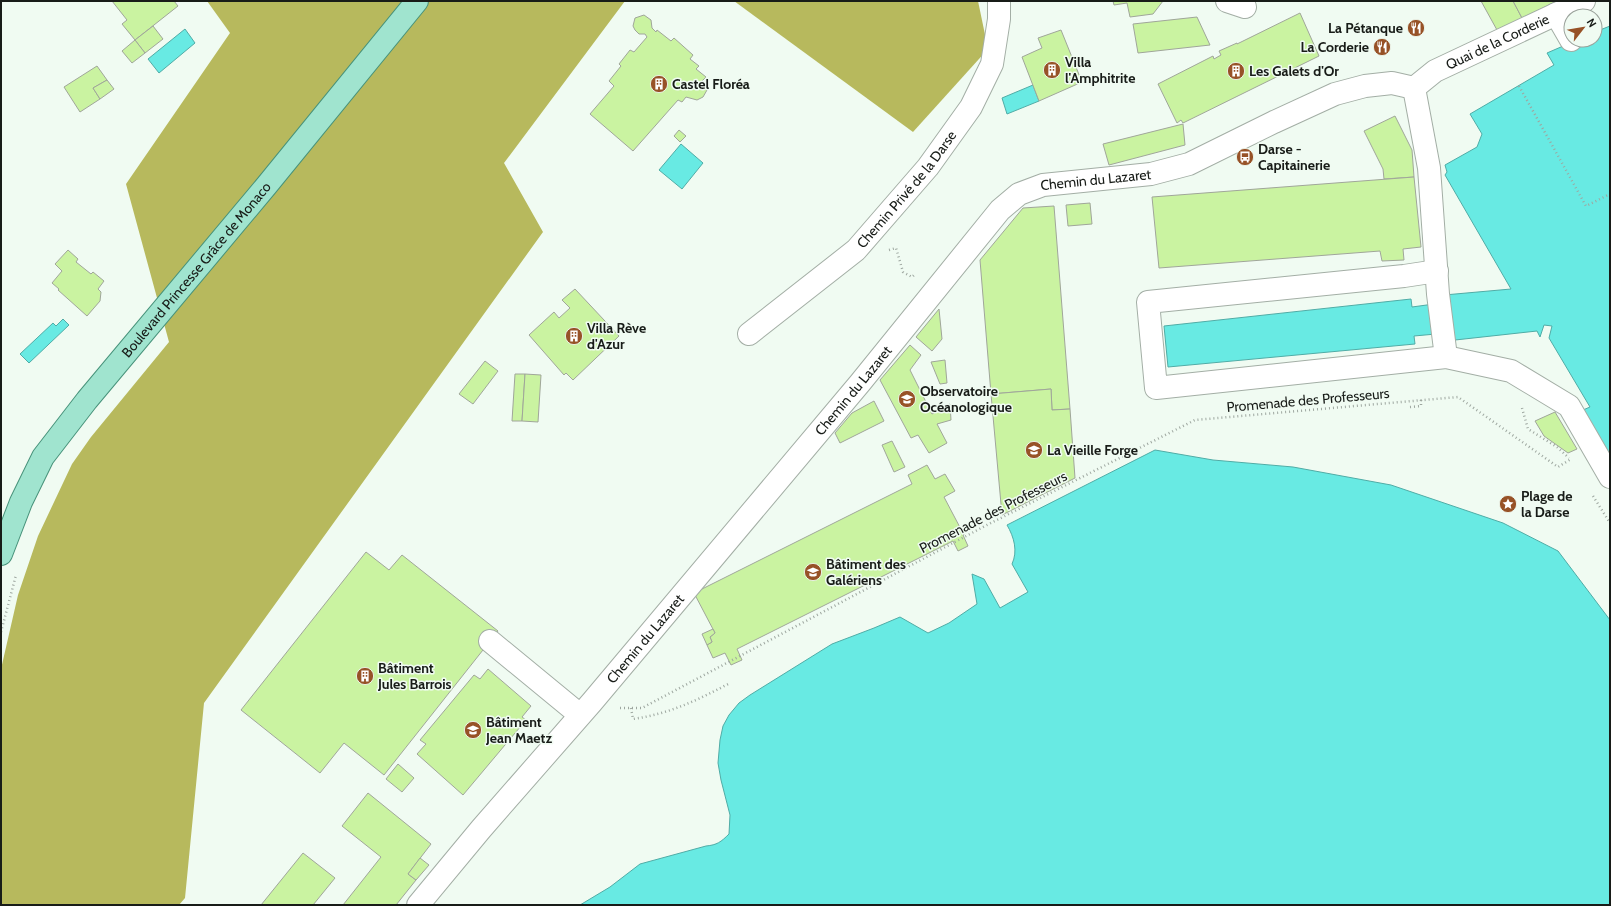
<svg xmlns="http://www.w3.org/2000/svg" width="1611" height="906" viewBox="0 0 1611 906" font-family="Cabin,sans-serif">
	<rect width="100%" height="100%" fill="#f0fbf2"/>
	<g fill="#b7b95d">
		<path d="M207 1H625L504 163 543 232 204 703 185 898 179 905H1V669L18 595 38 536 72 464 91 437 169 342 126 184 230 33Z"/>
		<path d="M734 1H978L988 49 913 132Z"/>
	</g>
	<g fill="#68eae3" stroke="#50aca6">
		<path d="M1610 26V456L1583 410 1590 407 1549 338 1552 326 1544 325 1540 337 1537 331 1437 342 1436 334 1414 336 1415 344 1168 367 1164 326 1411 299 1412 307 1434 304 1433 296 1511 289 1445 175 1447 172 1445 165 1477 147 1482 134 1470 114 1554 65 1547 53 1577 40H1595V32Z"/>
		<path d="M185 29 195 43 159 73 148 59Z"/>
		<path d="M1033 85 1039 101 1007 114 1002 98Z"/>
		<path d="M681 144 703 163 682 189 659 170Z"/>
		<path d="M63 319 69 325 29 363 20 354 53 323 56 326Z"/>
		<path d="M1155 450 1213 460 1293 467 1391 485 1503 523 1558 551 1610 620V905H580L610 887 640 864 706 846C717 845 721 842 729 834L730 815 721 780 718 763 720 740 723 726 729 715 739 703 750 695 832 644 874 628 900 617 928 633 949 623 977 604 972 574 984 579 1000 608 1028 592 1012 564C1018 551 1014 537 1007 525Z"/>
	</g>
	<g fill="#caf3a1" stroke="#a0a69a">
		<path d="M112 1H174L178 6 135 40 122 24 127 20Z"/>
		<path d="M1113 1H1163L1153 14 1130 17 1127 3 1114 5Z"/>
		<path d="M1481 1H1513L1522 18 1497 30Z"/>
		<path d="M1513 1H1557L1522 18Z"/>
		<path d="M1300 13 1319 56 1183 123 1181 120 1177 123 1158 84 1213 56 1214 59 1221 55 1219 51 1237 43V44Z"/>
		<path d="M644 15 651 20 652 28 656 32 657 30 671 41 674 38 693 55 690 59 699 66 696 69 706 77 702 81 705 83 707 90 703 97 697 100 686 97 682 102 678 100 633 151 590 114 614 86 609 81 621 66 619 64 630 50 634 52 647 37 645 34H639L635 30 633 26 635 18Z"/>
		<path d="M1197 17 1210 45 1138 53 1133 24Z"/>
		<path d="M153 26 163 39 145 53 135 40Z"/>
		<path d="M1061 30 1082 82 1039 101 1022 57 1042 48 1038 38Z"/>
		<path d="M135 40 145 53 132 63 122 51Z"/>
		<path d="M97 66 107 80 93 88 100 99 80 112 64 87Z"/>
		<path d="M107 80 114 89 100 99 93 88Z"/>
		<path d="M1395 116 1412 150 1414 177 1384 179 1383 169 1364 131Z"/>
		<path d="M1183 124 1185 145 1109 165 1103 144Z"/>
		<path d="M679 130 686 136 680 142 674 136Z"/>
		<path d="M1414 177 1421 247 1403 249 1404 260 1382 261 1380 251 1159 268 1152 197Z"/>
		<path d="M1090 203 1092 224 1068 226 1066 205Z"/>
		<path d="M1054 206 1070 409 1052 410 1051 389 991 394 980 260 1023 208Z"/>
		<path d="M68 250 78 259 76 262 91 274 93 272 104 281 98 289 101 292 100 301 87 316 58 290 59 289 52 283 62 271 55 264Z"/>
		<path d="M575 289 619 336 573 380 566 373 564 375 529 335 554 312 559 318 570 308 562 300Z"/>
		<path d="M939 309 942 339 932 351 916 337Z"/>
		<path d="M910 345 921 355 910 370 932 414 950 404 951 420 937 424 947 443 929 453 918 435 911 438 880 380Z"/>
		<path d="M945 360 947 383 940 384 931 362Z"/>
		<path d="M485 361 498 371 473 404 459 394Z"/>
		<path d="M515 374H525L522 421H512Z"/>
		<path d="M525 374 541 375 538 422 522 421Z"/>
		<path d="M1051 389 1052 410 1070 409 1075 478 1002 515 991 394Z"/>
		<path d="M874 401 884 421 840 443 835 433 852 413Z"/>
		<path d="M1555 412 1577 449 1568 453 1544 436 1535 421Z"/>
		<path d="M892 441 905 467 894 472 882 445Z"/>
		<path d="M927 465 935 479 945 474 955 491 944 497 964 535H963L968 546 958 551 953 541 737 649 742 660 731 665 725 653 713 658 707 645 712 642 710 637 715 633 694 593 912 484 908 475Z"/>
		<path d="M366 552 389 570 402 555 498 631 384 775 344 743 320 773 241 710Z"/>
		<path d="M713 629 715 633 710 637 712 642 707 645 702 634Z"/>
		<path d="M488 669 531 706 522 717 526 720 463 795 417 754 426 744 420 740 474 675 480 679Z"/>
		<path d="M398 764 414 778 402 792 386 779Z"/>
		<path d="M368 793 431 844 408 874 416 880 396 905H343L381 857 342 826Z"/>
		<path d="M303 853 335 878 313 905H261Z"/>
		<path d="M420 858 429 865 416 880 408 874Z"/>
	</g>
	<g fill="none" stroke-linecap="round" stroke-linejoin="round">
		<defs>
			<g id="minor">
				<path d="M1227 1 1245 7"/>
				<path d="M1556 14 1571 40"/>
				<path d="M1414 88 1429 168 1438 294 1446 357"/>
				<path id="s1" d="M1414 88 1435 71 1584 1"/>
				<path d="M1437 271 1404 276 1148 302 1156 388 1446 357 1511 371 1569 406 1610 477"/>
				<path id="s2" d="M749 334 856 250 928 167 971 107 992 64 999 19V1"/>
				<path d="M490 641 580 715"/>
				<path id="s3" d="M418 905 481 829 592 702 860 383 1000 210 1019 194 1043 185 1151 174 1189 164 1274 122 1335 94 1365 86 1392 83 1414 88"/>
			</g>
			<g id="major">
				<path id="s4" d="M1 554 21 502 43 457 87 400 267 185 417 1"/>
			</g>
		</defs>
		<use href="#minor" stroke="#a3aea5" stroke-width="24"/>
		<use href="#major" stroke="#47927a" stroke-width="24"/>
		<g stroke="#9ea7a0" stroke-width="2.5" stroke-dasharray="1 3" stroke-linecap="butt">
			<path d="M1519 86 1586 206 1610 194"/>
			<path d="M889 250 896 248 903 272 912 277 914 275"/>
			<path d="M1410 407 1421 406V400"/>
			<path d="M1522 408 1528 429 1557 447 1569 458"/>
			<path d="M1593 496 1610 523"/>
			<path d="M1 632 16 575"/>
			<path d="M620 708H642L985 526 1195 420 1458 397 1558 467 1571 459"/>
			<path d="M631 708 633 719C669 714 698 700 730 683"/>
		</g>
		<use href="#minor" stroke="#fff" stroke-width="22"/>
		<use href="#major" stroke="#a0e4cf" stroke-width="22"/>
	</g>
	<defs>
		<symbol id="restaurant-disc" viewBox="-11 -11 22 22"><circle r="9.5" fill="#975227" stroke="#f0fbf2"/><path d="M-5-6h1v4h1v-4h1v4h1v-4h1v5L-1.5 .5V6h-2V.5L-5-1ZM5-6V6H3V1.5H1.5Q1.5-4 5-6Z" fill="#fff"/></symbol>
		<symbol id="building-disc" viewBox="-11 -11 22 22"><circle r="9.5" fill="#975227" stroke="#f0fbf2"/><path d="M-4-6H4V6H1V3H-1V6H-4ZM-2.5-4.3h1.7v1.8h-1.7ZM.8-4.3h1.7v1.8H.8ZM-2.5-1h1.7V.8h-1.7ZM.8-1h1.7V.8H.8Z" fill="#fff"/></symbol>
		<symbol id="bus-disc" viewBox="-11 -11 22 22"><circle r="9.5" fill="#975227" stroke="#f0fbf2"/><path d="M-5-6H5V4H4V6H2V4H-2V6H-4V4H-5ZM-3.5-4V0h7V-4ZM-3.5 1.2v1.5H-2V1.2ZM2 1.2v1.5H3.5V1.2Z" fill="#fff"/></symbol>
		<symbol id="university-disc" viewBox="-11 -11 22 22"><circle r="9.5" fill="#975227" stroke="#f0fbf2"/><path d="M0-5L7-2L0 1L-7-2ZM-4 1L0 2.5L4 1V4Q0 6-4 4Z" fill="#fff"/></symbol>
		<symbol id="sight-disc" viewBox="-11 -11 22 22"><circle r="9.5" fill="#975227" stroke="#f0fbf2"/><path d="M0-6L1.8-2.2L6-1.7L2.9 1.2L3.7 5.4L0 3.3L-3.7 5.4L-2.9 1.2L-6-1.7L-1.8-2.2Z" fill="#fff"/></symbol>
	</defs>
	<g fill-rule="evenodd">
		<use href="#restaurant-disc" x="1406" y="18" width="20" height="20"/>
		<use href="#restaurant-disc" x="1372" y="37" width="20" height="20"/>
		<use href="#building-disc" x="1042" y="60" width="20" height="20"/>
		<use href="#building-disc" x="1226" y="61" width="20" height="20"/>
		<use href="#building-disc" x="649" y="74" width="20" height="20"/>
		<use href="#bus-disc" x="1235" y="147" width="20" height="20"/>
		<use href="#building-disc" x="564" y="326" width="20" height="20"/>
		<use href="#university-disc" x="897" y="389" width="20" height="20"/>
		<use href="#university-disc" x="1024" y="440" width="20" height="20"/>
		<use href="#sight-disc" x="1498" y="494" width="20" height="20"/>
		<use href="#university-disc" x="803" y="562" width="20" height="20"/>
		<use href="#building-disc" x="355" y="666" width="20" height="20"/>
		<use href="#university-disc" x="463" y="720" width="20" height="20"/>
	</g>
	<g text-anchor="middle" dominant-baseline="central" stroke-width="3" stroke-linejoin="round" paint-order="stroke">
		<g font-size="14" font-weight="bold" fill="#181c18" stroke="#f0fbf2" text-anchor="start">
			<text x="1403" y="28" text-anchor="end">La Pétanque</text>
			<text x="1369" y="47" text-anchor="end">La Corderie</text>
			<text x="1065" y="62">Villa<tspan x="1065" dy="16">l'Amphitrite</tspan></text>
			<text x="1249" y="71">Les Galets d'Or</text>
			<text x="672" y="84">Castel Floréa</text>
			<text x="1258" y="149">Darse -<tspan x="1258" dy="16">Capitainerie</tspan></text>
			<text x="587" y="328">Villa Rève<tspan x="587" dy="16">d'Azur</tspan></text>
			<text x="920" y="391">Observatoire<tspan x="920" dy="16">Océanologique</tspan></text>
			<text x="1047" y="450">La Vieille Forge</text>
			<text x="1521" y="496">Plage de<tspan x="1521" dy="16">la Darse</tspan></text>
			<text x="826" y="564">Bâtiment des<tspan x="826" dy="16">Galériens</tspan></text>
			<text x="378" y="668">Bâtiment<tspan x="378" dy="16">Jules Barrois</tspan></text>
			<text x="486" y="722">Bâtiment<tspan x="486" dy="16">Jean Maetz</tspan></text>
		</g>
		<g font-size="14" fill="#181c18" stroke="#f0fbf2">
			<text stroke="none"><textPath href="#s1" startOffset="96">Quai de la Corderie</textPath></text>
			<text stroke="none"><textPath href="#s3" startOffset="1010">Chemin du Lazaret</textPath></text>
			<text stroke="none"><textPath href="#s2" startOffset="215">Chemin Privé de la Darse</textPath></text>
			<text stroke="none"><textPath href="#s4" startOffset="348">Boulevard Princesse Grâce de Monaco</textPath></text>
			<text stroke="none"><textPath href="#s3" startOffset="674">Chemin du Lazaret</textPath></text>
			<text transform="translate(1308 400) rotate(-5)">Promenade des Professeurs</text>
			<text transform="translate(993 512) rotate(-27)">Promenade des Professeurs</text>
			<text stroke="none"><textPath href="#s3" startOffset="350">Chemin du Lazaret</textPath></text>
		</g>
	</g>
	<rect width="1611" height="906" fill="none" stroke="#181c18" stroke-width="4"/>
	<g transform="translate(1583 28) rotate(59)"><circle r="19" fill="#f0fbf2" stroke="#9aa29b"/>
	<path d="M0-3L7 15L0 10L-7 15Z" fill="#975227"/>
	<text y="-6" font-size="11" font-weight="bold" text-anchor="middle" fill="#181c18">N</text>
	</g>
</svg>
